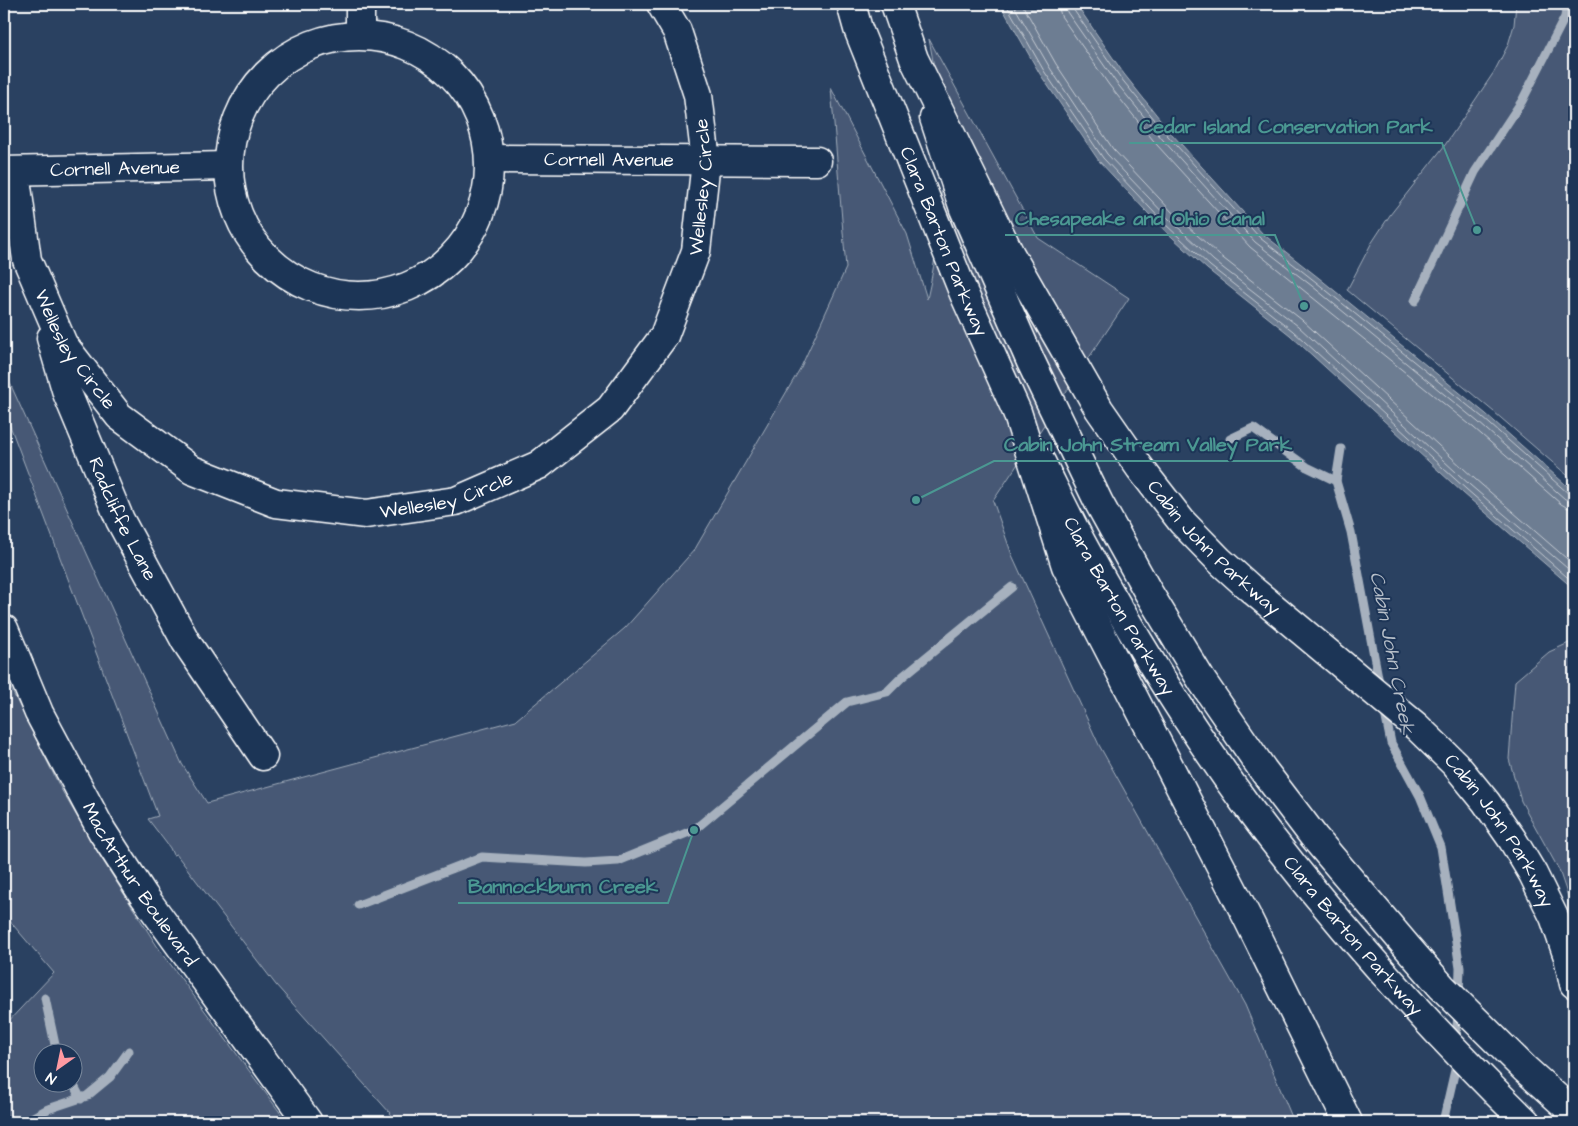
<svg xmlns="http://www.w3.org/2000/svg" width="1578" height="1126" viewBox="0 0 1578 1126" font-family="'Architects Daughter',sans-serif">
	<rect width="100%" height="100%" fill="#2a4161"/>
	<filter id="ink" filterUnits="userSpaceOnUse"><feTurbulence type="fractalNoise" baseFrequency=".02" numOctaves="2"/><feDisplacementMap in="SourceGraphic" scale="10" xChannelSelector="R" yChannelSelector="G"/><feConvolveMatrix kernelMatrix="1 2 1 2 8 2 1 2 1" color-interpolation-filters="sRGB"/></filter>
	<g filter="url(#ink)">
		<g fill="#465975" stroke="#a2acba" fill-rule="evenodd">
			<path d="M1516 4H1574V481L1494 412 1347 290 1371 244 1390 215 1445 145 1494 72 1508 45 1514 25Z"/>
			<path d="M929 39 1038 238 1129 298 993 501 1012 555 1099 745 1245 1005 1294 1122H398L276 985 176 854 173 855 170 848 148 819 158 816 4 410V370L182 764 207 803 516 720 625 628 695 549 801 367 846 268 831 88 907 234 927 299C947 213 946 125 929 39Z"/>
			<path d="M1574 638V914L1559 870 1521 801 1509 759 1515 681 1549 652 1571 642Z"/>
			<path d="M4 670 12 691 61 789 100 856 157 946 287 1122H4V1026L54 973 8 919 4 907ZM42 1054H72V1084H42Z"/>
		</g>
		<path fill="#6d7d92" stroke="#a7b1be" d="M1000 4H1076L1124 74 1171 133 1263 234 1319 278 1486 414 1574 492V589L1463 493 1290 335 1207 269 1161 227 1099 161 1040 74Z"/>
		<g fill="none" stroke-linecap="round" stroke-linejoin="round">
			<g stroke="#c5cbd3" stroke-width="1">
				<path d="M1006 4 1044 71 1103 158 1165 224 1210 266 1293 331 1466 489 1574 583"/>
				<path d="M1013 4 1050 68 1107 154 1169 219 1214 261 1298 326 1470 485 1574 574"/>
				<path d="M1022 4 1056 64 1113 149 1174 214 1219 255 1302 320 1475 479 1574 565"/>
				<path d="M1058 4 1061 16 1109 85 1157 145 1250 247 1474 428 1561 504 1568 508 1574 509"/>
				<path d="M1066 4 1067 12 1115 81 1163 140 1255 242 1312 286 1478 422 1565 499 1574 501"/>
				<path d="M1072 4 1073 9 1120 77 1168 136 1260 238 1316 282 1482 417 1569 494 1574 495"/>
			</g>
			<g stroke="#a7b1be" stroke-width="9">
				<path d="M1415 301 1475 172 1522 101 1565 17 1567 4"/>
				<path d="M1230 439 1253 428 1307 467 1336 481"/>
				<path d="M1341 449 1336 481 1351 532 1380 688"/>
				<path d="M1384 708 1391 743 1420 796 1441 847 1460 968 1459 996"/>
				<path d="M358 905 482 857 586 863 618 861 694 830 847 702 887 692 902 677 1012 587"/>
				<path d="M45 998 57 1054"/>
				<path d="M1456 1043 1458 1011"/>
				<path d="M72 1082 81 1099"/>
				<path d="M24 1122 48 1109 87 1096 110 1077 129 1051"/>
				<path d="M1443 1122 1455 1070 1456 1059"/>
			</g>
			<defs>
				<g id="minor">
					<path d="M360 4V34"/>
					<circle cx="359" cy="166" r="130"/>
					<path id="s1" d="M491 159 817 161"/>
					<path id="s2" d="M4 171 227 166"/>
					<path id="s3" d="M15 172 27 260 63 344 119 416 192 470 276 503 366 514 456 501 539 465 610 409 664 336 696 251 706 161 698 95 677 31 661 4"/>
					<path id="s4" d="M51 338 67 393 120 520 186 642 263 756"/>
				</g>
				<g id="major">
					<path d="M934 118 964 209 1031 362 1099 503 1147 590 1202 681 1263 770 1314 837 1408 948 1442 987 1525 1069 1574 1113"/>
					<path id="s5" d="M1041 462C1056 492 1070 522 1086 551 1135 639 1188 725 1247 806 1331 919 1426 1024 1526 1122"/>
					<path id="s6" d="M4 629 39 713 102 831 144 896 308 1122"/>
				</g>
				<g id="highway">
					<path id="s7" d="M851 4 858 29 964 294 1017 412 1066 566 1247 917 1348 1122"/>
					<path id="s8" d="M895 4 914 59 1010 254 1099 409 1140 468 1182 522 1220 561 1250 588 1417 727 1455 764 1486 802 1512 839 1533 874 1554 917 1568 957 1574 984"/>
				</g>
			</defs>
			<use href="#minor" stroke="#fff" stroke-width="31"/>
			<use href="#major" stroke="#fff" stroke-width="31"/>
			<use href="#highway" stroke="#fff" stroke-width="31"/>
			<use href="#minor" stroke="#1d3557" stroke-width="28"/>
			<use href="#major" stroke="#1d3557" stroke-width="28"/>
			<use href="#highway" stroke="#1d3557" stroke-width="28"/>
		</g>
	</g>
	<g text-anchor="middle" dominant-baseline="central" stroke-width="4" stroke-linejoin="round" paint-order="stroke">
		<g font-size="19" fill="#fff" stroke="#1d3557">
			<text stroke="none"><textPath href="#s1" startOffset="118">Cornell Avenue</textPath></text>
			<text stroke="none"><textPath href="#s2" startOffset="111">Cornell Avenue</textPath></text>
			<text stroke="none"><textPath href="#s3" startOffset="1061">Wellesley Circle</textPath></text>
			<text stroke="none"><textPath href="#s7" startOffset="255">Clara Barton Parkway</textPath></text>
			<text stroke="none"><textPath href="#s3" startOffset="191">Wellesley Circle</textPath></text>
			<text stroke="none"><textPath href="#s3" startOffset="626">Wellesley Circle</textPath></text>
			<text stroke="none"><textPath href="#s4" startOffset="195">Radcliffe Lane</textPath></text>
			<text stroke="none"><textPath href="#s8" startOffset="635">Cabin John Parkway</textPath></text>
			<text stroke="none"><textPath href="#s5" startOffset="164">Clara Barton Parkway</textPath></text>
			<text stroke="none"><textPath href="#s8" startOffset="1040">Cabin John Parkway</textPath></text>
			<text stroke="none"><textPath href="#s6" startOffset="290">MacArthur Boulevard</textPath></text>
			<text stroke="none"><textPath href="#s5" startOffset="569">Clara Barton Parkway</textPath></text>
		</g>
		<g font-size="20" font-style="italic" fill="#b6bec8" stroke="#1d3557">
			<text transform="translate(1392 653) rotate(79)">Cabin John Creek</text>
		</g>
	</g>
	<path fill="none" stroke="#4b9892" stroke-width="2" d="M1477 230L1442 143H1129M1304 306L1275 235H1005M916 500L994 461H1302M694 830L668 903H458"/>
	<g fill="#4b9892" stroke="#1d3557" stroke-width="2">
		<circle cx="1477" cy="230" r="5"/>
		<circle cx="1304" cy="306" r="5"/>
		<circle cx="916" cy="500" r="5"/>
		<circle cx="694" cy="830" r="5"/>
	</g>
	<g font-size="20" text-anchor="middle" font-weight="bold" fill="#4b9892" stroke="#1d3557" stroke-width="4" stroke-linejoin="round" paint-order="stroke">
		<text x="1286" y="133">Cedar Island Conservation Park</text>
		<text x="1140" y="225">Chesapeake and Ohio Canal</text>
		<text x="1148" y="451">Cabin John Stream Valley Park</text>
		<text x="563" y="893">Bannockburn Creek</text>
	</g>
	<rect width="1578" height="1126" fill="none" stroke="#1d3557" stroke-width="20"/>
	<rect x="10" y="10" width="1558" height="1106" fill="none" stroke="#fff" stroke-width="2" filter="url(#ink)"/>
	<g transform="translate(58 1068) rotate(213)"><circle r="24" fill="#1d3557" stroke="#77869a"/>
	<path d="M0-4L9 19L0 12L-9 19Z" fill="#ff9aa2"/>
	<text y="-8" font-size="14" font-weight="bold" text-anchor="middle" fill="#ffffff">N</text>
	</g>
</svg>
